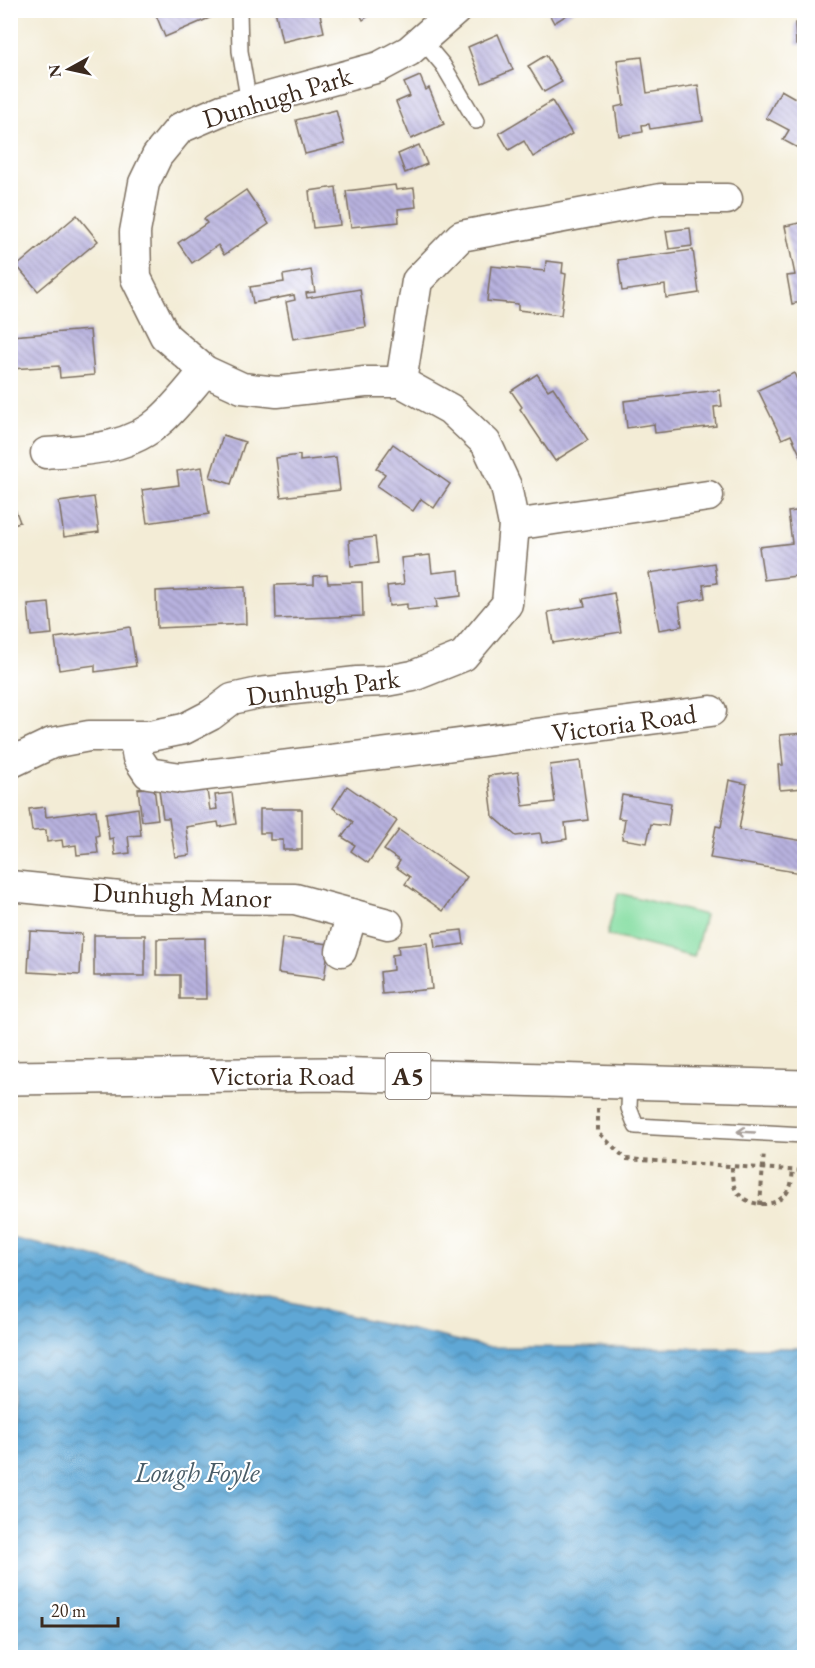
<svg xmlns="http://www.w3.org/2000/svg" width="815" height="1668" viewBox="0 0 815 1668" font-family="'EB Garamond',serif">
	<defs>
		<pattern id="water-waves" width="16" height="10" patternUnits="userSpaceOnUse" patternTransform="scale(1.5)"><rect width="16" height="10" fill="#5ea7d5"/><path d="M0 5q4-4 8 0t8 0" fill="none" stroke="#4f88ac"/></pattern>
		<pattern id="building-back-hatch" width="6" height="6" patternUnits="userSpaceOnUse" patternTransform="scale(1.5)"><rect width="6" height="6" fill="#b8b2df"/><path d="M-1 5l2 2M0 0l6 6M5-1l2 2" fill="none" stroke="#9791b4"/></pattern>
	</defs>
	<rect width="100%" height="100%" fill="#fff"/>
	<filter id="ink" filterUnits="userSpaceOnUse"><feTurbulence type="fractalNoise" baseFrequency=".0167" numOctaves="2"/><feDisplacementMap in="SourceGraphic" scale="12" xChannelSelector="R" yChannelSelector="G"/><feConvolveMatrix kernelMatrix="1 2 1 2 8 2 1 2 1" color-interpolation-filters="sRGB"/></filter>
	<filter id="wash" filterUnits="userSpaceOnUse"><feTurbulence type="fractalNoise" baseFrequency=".008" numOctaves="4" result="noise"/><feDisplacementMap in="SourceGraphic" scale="24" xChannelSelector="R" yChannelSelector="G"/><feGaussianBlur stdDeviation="1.35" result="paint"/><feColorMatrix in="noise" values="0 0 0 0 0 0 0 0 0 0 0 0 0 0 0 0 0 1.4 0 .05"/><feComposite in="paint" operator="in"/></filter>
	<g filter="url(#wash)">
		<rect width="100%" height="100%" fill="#f3ecd6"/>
		<path fill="#84dda1" stroke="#608460" stroke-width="1.5" d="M618 893 705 915 694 957 607 935Z"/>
		<path fill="url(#water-waves)" stroke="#4c687a" stroke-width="1.5" d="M11 1238 486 1347 804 1348V1657H11Z"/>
		<g id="blocks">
			<g fill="url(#building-back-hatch)">
				<path d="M154 10H212L214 16 165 37Z"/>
				<path d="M275 10H319L324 32 282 42Z"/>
				<path d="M358 10H377L363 20Z"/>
				<path d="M547 10H575L554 23Z"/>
				<path d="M795 23H804V45H796Z"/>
				<path d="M498 34 513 70 482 83 468 47Z"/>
				<path d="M546 55 562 82 544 92 528 66Z"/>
				<path d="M642 57 647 93 698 85 703 121 650 129 649 124 642 125 643 132 619 136 615 107 624 105 617 60Z"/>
				<path d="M420 76 426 90 429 88 444 124 411 139 396 102 410 96 404 83Z"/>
				<path d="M781 90 804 103V145L801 143 798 148 783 140 789 130 766 118Z"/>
				<path d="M552 101 572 134 533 157 524 141 509 150 499 133Z"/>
				<path d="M336 110 345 144 305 154 296 120Z"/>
				<path d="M419 145 427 164 405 173 398 154Z"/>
				<path d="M395 185 396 190 414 188 416 207 398 209 399 222 351 227 346 191Z"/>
				<path d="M336 187 340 225 313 228 309 191Z"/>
				<path d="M246 190 269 224 224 255 218 245 192 263 178 243 207 223 204 219Z"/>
				<path d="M77 215 98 241 38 291 17 266Z"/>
				<path d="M804 222V301L792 304 787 276 795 275 785 226Z"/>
				<path d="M690 228 692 246 669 249 666 231Z"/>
				<path d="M693 250 699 293 666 298 665 285 622 291 618 260Z"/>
				<path d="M546 261 563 263 562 273 566 274 561 315 518 310V304L487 301 491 266 545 271Z"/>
				<path d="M311 270 315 292 306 293 307 298 360 289 366 327 293 339 286 302 295 300 294 295 253 303 250 287 284 282 283 275Z"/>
				<path d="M90 330 94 375 60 378 59 366 10 369V336Z"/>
				<path d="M794 373 804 395V463L791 435 782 439 758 390Z"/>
				<path d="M537 374 548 390 553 387 588 440 555 461 520 409 522 407 511 391Z"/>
				<path d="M720 390 722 406 714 407 716 426 655 433 654 424 627 428 624 401Z"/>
				<path d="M223 435 245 442 231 484 210 477Z"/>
				<path d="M393 444 450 484 434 508 421 499 413 511 377 486 385 474 376 468Z"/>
				<path d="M300 455V461L336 457 340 490 281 497 276 458Z"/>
				<path d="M202 467 209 514 147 523 142 490 179 485 177 471Z"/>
				<path d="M10 496 20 522 10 525Z"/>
				<path d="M94 497 99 532 64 537 59 502Z"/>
				<path d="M804 510V575L764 580 759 547 792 543 788 512Z"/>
				<path d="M375 537 378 563 351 566 349 540Z"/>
				<path d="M430 555 432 573 459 570 461 596 436 599 437 607 407 610V604L389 606 387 586 404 584 401 558Z"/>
				<path d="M714 563 717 583 703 585 705 598 679 603 682 626 659 630 649 573Z"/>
				<path d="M327 575 328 583 362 582 363 616 276 619 275 585 314 584V576Z"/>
				<path d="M245 587 246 624 157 628 156 591Z"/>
				<path d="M614 593 621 632 553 643 548 612 585 606 583 599Z"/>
				<path d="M49 603 52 634 31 636 28 605Z"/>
				<path d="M130 627 136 666 95 672V665L59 670 55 638Z"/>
				<path d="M804 733V788L780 790 778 765H783L780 735Z"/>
				<path d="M580 761 588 820 565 823 567 839 542 843 540 833 516 836 493 816 488 776 518 772 523 806 555 802 550 765Z"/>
				<path d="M729 780 747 784 739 830 804 841 801 873 710 858 716 826 721 827Z"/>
				<path d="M206 784 210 810 217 809 215 795 232 793 236 824 219 827 218 822 186 827 190 855 175 857 169 818H163L159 790Z"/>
				<path d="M347 786 397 821 368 863 351 851 355 845 342 837 353 822 333 808Z"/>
				<path d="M154 787 158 819 142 821 138 789Z"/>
				<path d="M622 795 671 803 668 826 651 824 647 843 622 839 625 819 618 818Z"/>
				<path d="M45 807 46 817 96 810 99 835 96 836 98 853 77 855 76 845 63 847 62 840 47 842 46 830 32 831 29 809Z"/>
				<path d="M138 808 141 835 128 836 130 853 115 855 113 838 109 839 106 813Z"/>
				<path d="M260 809H302V850H283V840H270V833H260Z"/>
				<path d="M399 830 467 877 443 911 405 884 410 877 396 867 400 861 384 850Z"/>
				<path d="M462 930 464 944 435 948 433 933Z"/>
				<path d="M30 931 82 934 80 975 28 972Z"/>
				<rect x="94" y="935" width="51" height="41"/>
				<path d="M205 938 206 999H180V975H157V939Z"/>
				<path d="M282 938 329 944 324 979 278 973Z"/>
				<path d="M427 943 432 989 382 994 380 972 393 970 392 955 399 954 398 946Z"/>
			</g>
		</g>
	</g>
	<g filter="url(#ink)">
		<use href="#blocks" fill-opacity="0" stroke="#7b6e5e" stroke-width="1.5"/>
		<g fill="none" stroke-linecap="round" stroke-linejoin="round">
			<defs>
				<g id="service">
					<path d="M239 10 240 51 249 103"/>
					<path d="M422 40 443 65 476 121"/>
					<path d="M630 1081 629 1108 636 1126 804 1135"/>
				</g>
				<g id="minor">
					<path d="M401 382 417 281 461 236 661 199H727"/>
					<path d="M46 453C87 450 130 449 161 420 177 406 191 387 205 371"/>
					<path d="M514 525 708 496"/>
					<path d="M134 737 138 758 148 773 181 778 422 749 711 711"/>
					<path d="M10 763 52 743 89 736H150L184 729 211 715 232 699 259 693 357 682 386 681 413 676 463 656 507 604 514 525 506 486 486 443 450 409 401 382H365L277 392 242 388 205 371 165 336 136 278 135 232 144 183 157 156 180 128 222 110 379 67 409 51 456 10"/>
					<path d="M10 886 120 897 295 899 388 924"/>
					<path d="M341 951 352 914"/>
				</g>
				<path id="trunk" d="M10 1078 327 1074 804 1087"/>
			</defs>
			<use href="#service" stroke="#7b6e5e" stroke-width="18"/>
			<use href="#minor" stroke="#7b6e5e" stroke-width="33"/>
			<use href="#trunk" stroke="#7b6e5e" stroke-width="36"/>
			<g stroke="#7b6e5e" stroke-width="4" stroke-dasharray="4.5 4.5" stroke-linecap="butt">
				<path d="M598 1108V1132L626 1159 804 1171"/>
				<path d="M732 1167C732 1172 732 1181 734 1186 742 1208 778 1211 789 1189 792 1185 792 1176 793 1170"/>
				<path d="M760 1205 764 1152"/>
			</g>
			<use href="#service" stroke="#fff" stroke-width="15"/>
			<use href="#minor" stroke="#fff" stroke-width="30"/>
			<use href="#trunk" stroke="#fff" stroke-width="33"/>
		</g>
		<defs><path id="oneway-shaft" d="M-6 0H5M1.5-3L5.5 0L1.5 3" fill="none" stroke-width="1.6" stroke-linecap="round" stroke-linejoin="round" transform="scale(1.5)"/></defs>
		<use stroke="#a79f9a" href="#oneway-shaft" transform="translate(746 1132) rotate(-177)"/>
	</g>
	<g text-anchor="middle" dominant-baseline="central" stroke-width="4.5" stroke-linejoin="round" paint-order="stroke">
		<rect fill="#fff" stroke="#766a62" stroke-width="1.5" x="385.5" y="1053" width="45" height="46" rx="4.5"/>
		<g font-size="26" font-weight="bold" fill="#3b2a1e">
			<text x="408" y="1076">A5</text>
		</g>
		<g font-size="27" fill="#3b2a1e" stroke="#fff">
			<text transform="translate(277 97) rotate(-17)">Dunhugh Park</text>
			<text transform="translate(323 687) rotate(-7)">Dunhugh Park</text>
			<text transform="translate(624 723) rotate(-8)">Victoria Road</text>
			<text transform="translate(182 895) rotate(2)">Dunhugh Manor</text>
			<text x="282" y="1075">Victoria Road</text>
		</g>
		<g font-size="28" font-style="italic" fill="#495c67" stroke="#fff">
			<text x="197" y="1472">Lough Foyle</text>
		</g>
	</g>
	<rect width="815" height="1668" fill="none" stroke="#fff" stroke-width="36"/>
	<g transform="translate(69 69) rotate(262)" stroke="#ffffff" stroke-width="4.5" paint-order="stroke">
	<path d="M0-4.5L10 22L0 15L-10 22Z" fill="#3b2a1e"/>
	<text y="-9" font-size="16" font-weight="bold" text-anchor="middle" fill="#3b2a1e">N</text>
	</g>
	<path d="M42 1617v9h76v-9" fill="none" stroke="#3b2a1e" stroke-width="3"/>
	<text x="51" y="1617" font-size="18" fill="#3b2a1e" stroke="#ffffff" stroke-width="4.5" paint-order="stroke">20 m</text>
</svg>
